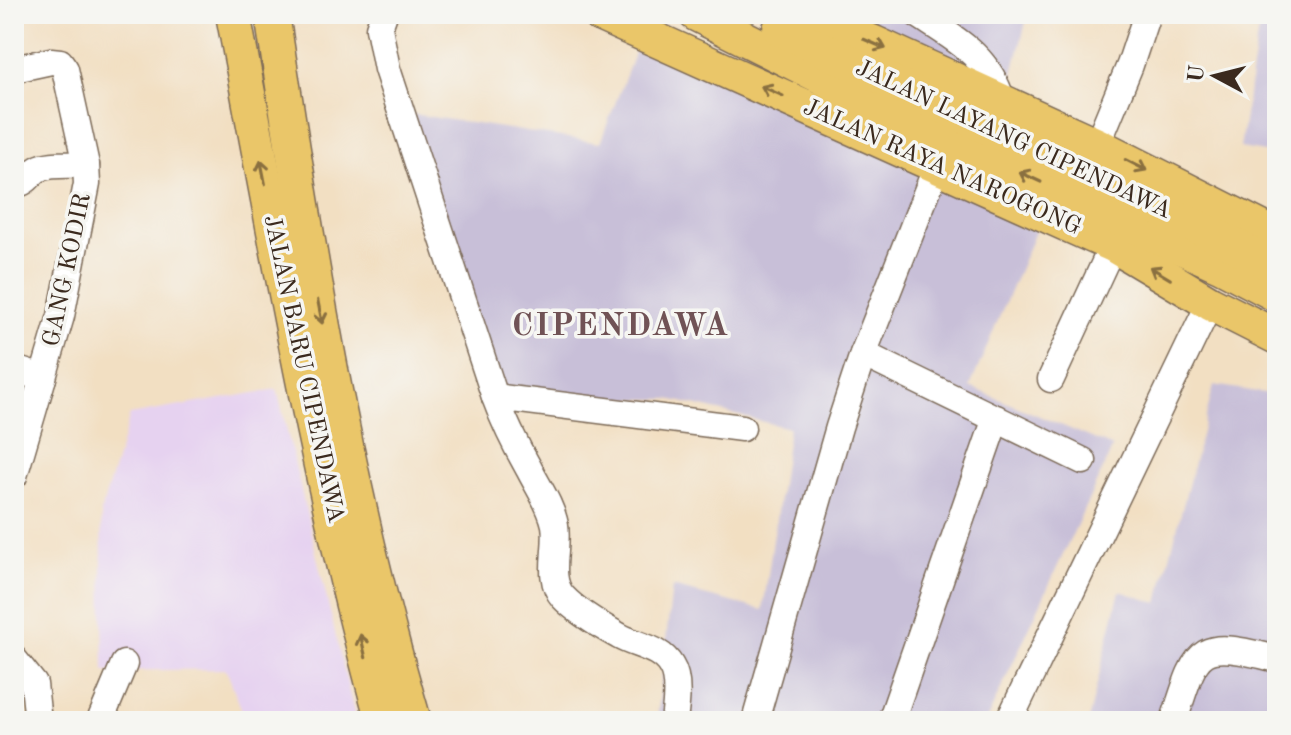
<svg xmlns="http://www.w3.org/2000/svg" width="1291" height="735" viewBox="0 0 1291 735" font-family="'Old Standard TT',serif">
	<rect width="100%" height="100%" fill="#f6f6f2"/>
	<filter id="ink" filterUnits="userSpaceOnUse"><feTurbulence type="fractalNoise" baseFrequency=".0125" numOctaves="2"/><feDisplacementMap in="SourceGraphic" scale="16" xChannelSelector="R" yChannelSelector="G"/><feConvolveMatrix kernelMatrix="1 2 1 2 8 2 1 2 1" color-interpolation-filters="sRGB"/></filter>
	<filter id="wash" filterUnits="userSpaceOnUse"><feTurbulence type="fractalNoise" baseFrequency=".006" numOctaves="4" result="noise"/><feDisplacementMap in="SourceGraphic" scale="32" xChannelSelector="R" yChannelSelector="G"/><feGaussianBlur stdDeviation="1.8" result="paint"/><feColorMatrix in="noise" values="0 0 0 0 0 0 0 0 0 0 0 0 0 0 0 0 0 1.4 0 .05"/><feComposite in="paint" operator="in"/></filter>
	<g filter="url(#wash)">
		<rect width="100%" height="100%" fill="#f2dfc2"/>
		<path fill="#e6d2f0" d="M277 389 356 721H246L226 669 104 671 101 511 130 415Z"/>
		<g fill="#c8bfd8">
			<path d="M808 14H1028L1002 117 1066 158 970 387 1113 447 986 721H657L672 587 763 610 789 428 669 399H484L392 111 600 143 648 18 774 78Z"/>
			<path d="M1263 14H1277V154L1240 148 1257 36Z"/>
			<path d="M1214 385 1277 395V721H1088L1120 591 1158 603Z"/>
		</g>
	</g>
	<g filter="url(#ink)">
		<g fill="none" stroke-linecap="round" stroke-linejoin="round">
			<defs>
				<g id="minor">
					<path d="M384 14 379 28 387 69 495 397C504 422 516 446 529 469 538 487 551 505 555 525 559 548 546 578 563 597 577 612 601 626 619 636 636 646 660 647 671 666 680 680 676 706 674 721"/>
					<path d="M917 14C955 39 988 55 1002 101"/>
					<path d="M14 69 51 61 60 62 65 69 86 165 87 184 61 316 14 476"/>
					<path d="M1097 145 1130 65 1147 14"/>
					<path d="M14 185C30 182 29 173 40 168 53 163 72 165 86 165"/>
					<path d="M863 354 1083 461"/>
					<path d="M14 369 43 378"/>
					<path d="M1051 379 1113 245"/>
					<path d="M495 397 742 428"/>
					<path d="M14 659 34 684 38 721"/>
					<path d="M100 721 124 664"/>
					<path d="M755 721 839 427 863 354 937 166"/>
					<path d="M891 721 996 418"/>
					<path d="M1009 721 1210 303"/>
					<path d="M1174 721C1198 645 1197 639 1277 659"/>
				</g>
				<g id="major">
					<path d="M233 14C278 250 319 489 383 721"/>
					<path d="M272 14C308 252 346 490 414 721"/>
					<path d="M599 14 1113 245 1210 303 1277 337"/>
					<path d="M696 14 950 141 1220 265 1277 295"/>
					<path d="M803 14 874 43 1097 145 1277 236"/>
					<path d="M780 29 1229 242 1277 268"/>
				</g>
			</defs>
			<use href="#minor" stroke="#7b6957" stroke-width="29"/>
			<use href="#major" stroke="#7b6957" stroke-width="37"/>
			<use href="#minor" stroke="#fff" stroke-width="26"/>
			<use href="#major" stroke="#eac669" stroke-width="34"/>
		</g>
		<defs><path id="oneway-shaft" d="M-6 0H5M1.5-3L5.5 0L1.5 3" fill="none" stroke-width="1.6" stroke-linecap="round" stroke-linejoin="round" transform="scale(2)"/></defs>
		<g stroke="#8a7040">
			<use href="#oneway-shaft" transform="translate(875 44) rotate(23)"/>
			<use href="#oneway-shaft" transform="translate(772 91) rotate(-156)"/>
			<use href="#oneway-shaft" transform="translate(1136 165) rotate(27)"/>
			<use href="#oneway-shaft" transform="translate(263 172) rotate(-101)"/>
			<use href="#oneway-shaft" transform="translate(1030 177) rotate(-155)"/>
			<use href="#oneway-shaft" transform="translate(1160 273) rotate(-149)"/>
			<use href="#oneway-shaft" transform="translate(320 312) rotate(79)"/>
			<use href="#oneway-shaft" transform="translate(363 646) rotate(-103)"/>
		</g>
	</g>
	<g text-anchor="middle" dominant-baseline="central" stroke-width="7" stroke-linejoin="round" paint-order="stroke">
		<g font-size="24" fill="#3b2a1e" stroke="#f6f6f2">
			<text transform="translate(1013 140) rotate(25)">JALAN LAYANG CIPENDAWA</text>
			<text transform="translate(942 168) rotate(24)">JALAN RAYA NAROGONG</text>
			<text transform="translate(68 270) rotate(-78)">GANG KODIR</text>
			<text transform="translate(303 369) rotate(78)">JALAN BARU CIPENDAWA</text>
		</g>
		<g font-size="32" font-weight="bold" letter-spacing="2" fill="#705255" stroke="#f6f6f2">
			<text x="621" y="327">CIPENDAWA</text>
		</g>
	</g>
	<rect width="1291" height="735" fill="none" stroke="#f6f6f2" stroke-width="48"/>
	<g transform="translate(1215 76) rotate(277)" stroke="#f6f6f2" stroke-width="6" paint-order="stroke">
	<path d="M0-6L14 30L0 20L-14 30Z" fill="#3b2a1e"/>
	<text y="-12" font-size="22" font-weight="bold" text-anchor="middle" fill="#3b2a1e">U</text>
	</g>
</svg>
